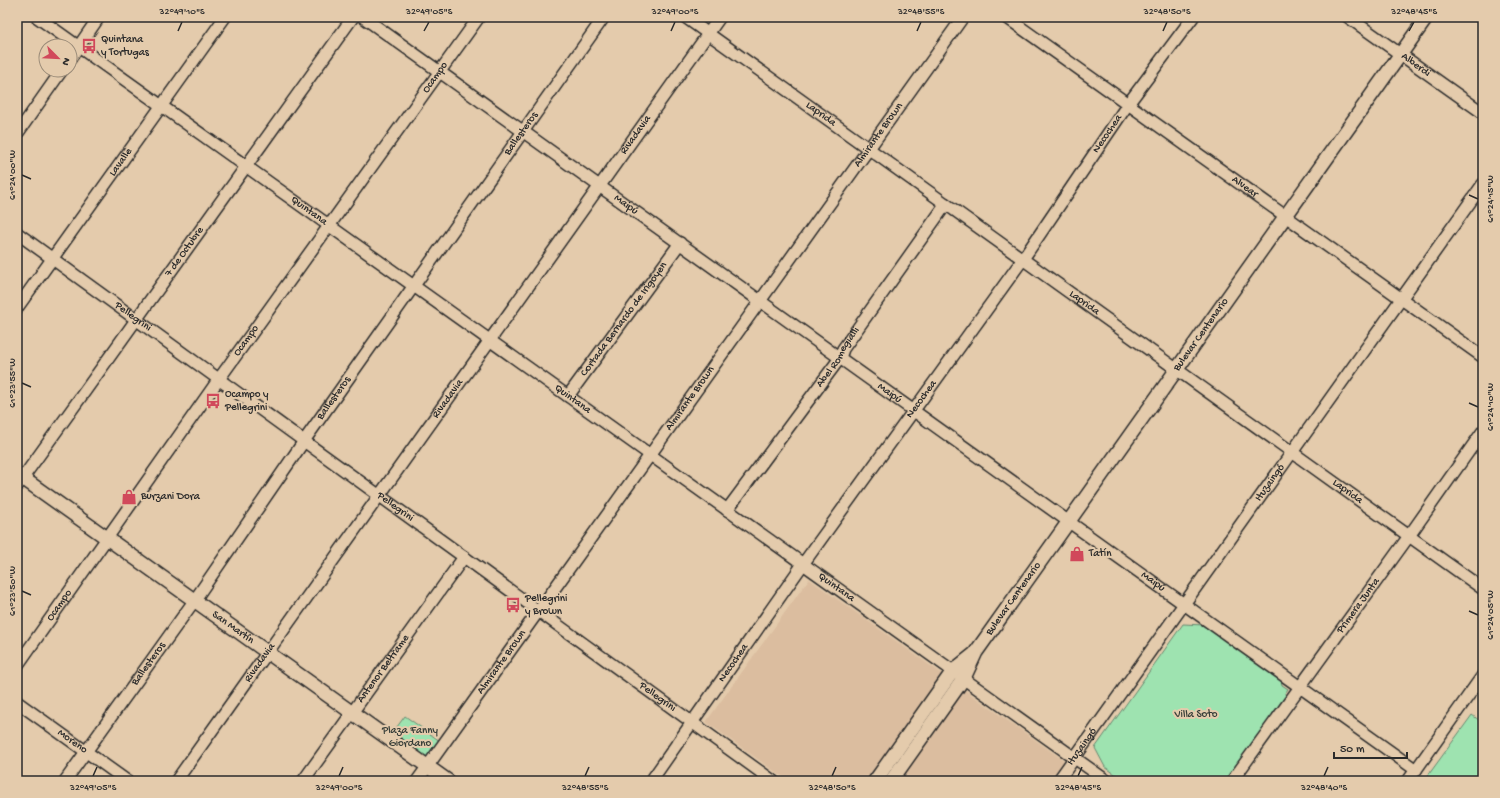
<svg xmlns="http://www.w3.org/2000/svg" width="1500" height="798" viewBox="0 0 1500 798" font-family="'Gochi Hand',sans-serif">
	<rect width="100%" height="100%" fill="#e4cbac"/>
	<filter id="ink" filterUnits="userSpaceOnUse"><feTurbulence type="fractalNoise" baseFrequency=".025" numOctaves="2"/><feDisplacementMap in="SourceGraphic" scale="8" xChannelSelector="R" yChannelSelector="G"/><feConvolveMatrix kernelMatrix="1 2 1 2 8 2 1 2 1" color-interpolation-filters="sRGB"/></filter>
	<g filter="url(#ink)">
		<path fill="#dbbd9f" d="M809 579 1066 762 1052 781H788L706 722Z"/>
		<g fill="#9ee3b0" stroke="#64876e">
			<path d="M1183 624 1204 625 1281 680 1282 685 1288 689 1285 693 1286 697 1226 781H1125L1105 767 1095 748Z"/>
			<path d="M1472 715 1483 723V781H1424Z"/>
			<path d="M405 716 444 744 427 767 388 739Z"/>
		</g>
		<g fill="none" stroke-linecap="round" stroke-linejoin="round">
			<defs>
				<g id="minor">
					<path id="s1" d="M37 17 1107 781"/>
					<path id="s2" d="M363 17 1416 770"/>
					<path id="s3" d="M685 17 1483 589"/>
					<path id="s4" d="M1006 17 1483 357"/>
					<path id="s5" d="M1348 17 1483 113"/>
					<path d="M70 59 99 17"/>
					<path d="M17 134 62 70"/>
					<path id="s6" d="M17 233 773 781"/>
					<path id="s7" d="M17 308 225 17"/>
					<path id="s8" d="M568 396 680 243"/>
					<path id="s9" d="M17 486 353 17"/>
					<path id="s10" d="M727 510 840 358 843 349 946 204"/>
					<path id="s11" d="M17 666 219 379 479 17"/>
					<path id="s12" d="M17 702 127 781"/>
					<path id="s13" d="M65 781 194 601 304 441 604 17"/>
					<path id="s14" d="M176 781 720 17"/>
					<path id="s15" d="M303 781 464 557"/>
					<path id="s16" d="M417 781 963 17"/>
					<path id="s17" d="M651 781 803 564 1023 259 1128 104 1193 17"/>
					<path id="s18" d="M1058 781 1483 184"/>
					<path id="s19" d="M1232 781 1409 536 1483 431"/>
					<path d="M1408 781 1483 675"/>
				</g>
				<g id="major">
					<path id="s20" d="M17 474 448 781"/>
					<path d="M875 781 953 671 973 655"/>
					<path id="s21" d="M891 781 964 678 976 652 1427 17"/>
				</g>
			</defs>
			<use href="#minor" stroke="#2b2b2b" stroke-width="14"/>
			<use href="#major" stroke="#2b2b2b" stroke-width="16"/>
			<use href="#minor" stroke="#e4cbac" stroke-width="11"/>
			<use href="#major" stroke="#e4cbac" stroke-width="13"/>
		</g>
	</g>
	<path fill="none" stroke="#2b2b2b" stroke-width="1.5" d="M178 31 182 22M424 31 429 22M671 31 675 22M917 31 921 22M1163 31 1167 22M1409 31 1414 22M22 175 31 179M1469 195 1478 199M22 383 31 387M1469 403 1478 407M22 591 31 595M1469 611 1478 615M93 776 97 767M339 776 343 767M585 776 589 767M832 776 836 767M1078 776 1082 767M1324 776 1328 767"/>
	<defs>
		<symbol id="bus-bare" viewBox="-9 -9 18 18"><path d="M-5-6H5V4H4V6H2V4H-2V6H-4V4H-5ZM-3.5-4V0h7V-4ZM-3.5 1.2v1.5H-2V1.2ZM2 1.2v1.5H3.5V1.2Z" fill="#d1495b" stroke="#e4cbac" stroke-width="2.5" paint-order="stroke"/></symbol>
		<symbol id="shop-bare" viewBox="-9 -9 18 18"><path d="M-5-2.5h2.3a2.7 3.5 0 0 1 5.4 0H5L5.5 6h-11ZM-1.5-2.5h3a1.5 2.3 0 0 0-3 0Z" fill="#d1495b" stroke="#e4cbac" stroke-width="2.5" paint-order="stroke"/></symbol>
	</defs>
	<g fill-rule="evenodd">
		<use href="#bus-bare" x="78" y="35" width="22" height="22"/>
		<use href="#bus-bare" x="202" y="390" width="22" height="22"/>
		<use href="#shop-bare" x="118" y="486" width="22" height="22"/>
		<use href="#shop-bare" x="1066" y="543" width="22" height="22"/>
		<use href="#bus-bare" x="502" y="594" width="22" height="22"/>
	</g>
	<g text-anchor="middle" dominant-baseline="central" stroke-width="4" stroke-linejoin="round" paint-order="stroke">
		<g font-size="11" fill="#2b2b2b" stroke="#e4cbac" text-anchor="start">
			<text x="101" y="40">Quintana<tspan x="101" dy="13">y Tortugas</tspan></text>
			<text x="225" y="395">Ocampo y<tspan x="225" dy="13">Pellegrini</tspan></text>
			<text x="141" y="497">Burzani Dora</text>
			<text x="1089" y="554">Tatín</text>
			<text x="525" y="599">Pellegrini<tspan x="525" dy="13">y Brown</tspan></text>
		</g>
		<g font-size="11" fill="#2b2b2b" stroke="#e4cbac">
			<text stroke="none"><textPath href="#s5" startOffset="83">Alberdi</textPath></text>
			<text stroke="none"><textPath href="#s11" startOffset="722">Ocampo</textPath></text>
			<text stroke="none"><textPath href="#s3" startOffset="167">Laprida</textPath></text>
			<text stroke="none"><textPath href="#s13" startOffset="792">Ballesteros</textPath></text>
			<text stroke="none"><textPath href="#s17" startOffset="792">Necochea</textPath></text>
			<text stroke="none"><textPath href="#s14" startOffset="793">Rivadavia</textPath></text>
			<text stroke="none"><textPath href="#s16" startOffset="794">Almirante Brown</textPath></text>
			<text stroke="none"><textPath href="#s7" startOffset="179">Lavalle</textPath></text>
			<text stroke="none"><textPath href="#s4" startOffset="293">Alvear</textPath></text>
			<text stroke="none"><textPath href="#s2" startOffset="323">Maipú</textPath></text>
			<text stroke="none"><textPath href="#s1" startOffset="334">Quintana</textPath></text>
			<text stroke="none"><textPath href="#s9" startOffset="288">7 de Octubre</textPath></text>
			<text stroke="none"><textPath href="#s3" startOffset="491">Laprida</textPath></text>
			<text stroke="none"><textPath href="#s6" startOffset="143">Pellegrini</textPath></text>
			<text stroke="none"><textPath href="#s8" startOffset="95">Cortada Bernardo de Irigoyen</textPath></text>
			<text stroke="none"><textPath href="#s21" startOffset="544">Bulevar Centenario</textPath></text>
			<text stroke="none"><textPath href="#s11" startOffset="398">Ocampo</textPath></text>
			<text stroke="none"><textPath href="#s10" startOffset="189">Abel Romegialli</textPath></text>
			<text stroke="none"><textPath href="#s2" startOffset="647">Maipú</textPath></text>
			<text stroke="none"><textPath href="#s13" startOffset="468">Ballesteros</textPath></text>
			<text stroke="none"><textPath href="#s14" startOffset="469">Rivadavia</textPath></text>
			<text stroke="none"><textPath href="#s1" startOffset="658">Quintana</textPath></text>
			<text stroke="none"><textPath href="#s16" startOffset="470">Almirante Brown</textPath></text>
			<text stroke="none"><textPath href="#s17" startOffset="468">Necochea</textPath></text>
			<text stroke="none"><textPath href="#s18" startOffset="366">Ituzaingó</textPath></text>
			<text stroke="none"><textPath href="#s3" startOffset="815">Laprida</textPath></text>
			<text stroke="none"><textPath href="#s6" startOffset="467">Pellegrini</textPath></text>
			<text stroke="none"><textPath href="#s2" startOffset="971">Maipú</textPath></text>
			<text stroke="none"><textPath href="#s1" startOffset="982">Quintana</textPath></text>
			<text stroke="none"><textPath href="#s21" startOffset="220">Bulevar Centenario</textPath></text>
			<text stroke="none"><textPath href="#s11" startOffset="74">Ocampo</textPath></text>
			<text stroke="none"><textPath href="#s19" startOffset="216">Primera Junta</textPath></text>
			<text stroke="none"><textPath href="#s20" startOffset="265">San Martín</textPath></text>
			<text stroke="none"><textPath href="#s14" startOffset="145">Rivadavia</textPath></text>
			<text stroke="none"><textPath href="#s16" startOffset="146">Almirante Brown</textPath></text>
			<text stroke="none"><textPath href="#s17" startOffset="144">Necochea</textPath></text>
			<text stroke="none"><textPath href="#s13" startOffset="144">Ballesteros</textPath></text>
			<text stroke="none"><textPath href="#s15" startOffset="138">Antenor Beltrame</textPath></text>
			<text stroke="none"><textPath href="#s6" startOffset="791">Pellegrini</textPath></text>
			<text stroke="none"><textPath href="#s12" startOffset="68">Moreno</textPath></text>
			<text stroke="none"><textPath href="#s18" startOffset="42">Ituzaingó</textPath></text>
		</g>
		<g font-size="11" fill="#363d38" stroke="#e4cbac">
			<text x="1196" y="715">Villa Soto</text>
			<text x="410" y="731">Plaza Fanny<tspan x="410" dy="13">Giordano</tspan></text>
		</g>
	</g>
	<rect width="1500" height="798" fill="none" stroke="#e4cbac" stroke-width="44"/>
	<g transform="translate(58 58) rotate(114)"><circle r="19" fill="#e4cbac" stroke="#9a8b78"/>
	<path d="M0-3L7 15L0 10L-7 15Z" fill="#d1495b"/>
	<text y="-6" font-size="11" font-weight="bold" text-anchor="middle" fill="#2b2b2b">N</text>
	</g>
	<path d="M1334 752v6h73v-6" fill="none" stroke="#2b2b2b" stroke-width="2"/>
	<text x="1340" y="752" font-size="12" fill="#2b2b2b" stroke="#e4cbac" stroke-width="3" paint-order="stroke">50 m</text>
	<rect x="22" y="22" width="1456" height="754" fill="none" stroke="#2b2b2b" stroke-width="1.5"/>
	<g font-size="10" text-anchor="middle" fill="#2b2b2b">
		<text x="182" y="14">32°49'10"S</text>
		<text x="429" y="14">32°49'05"S</text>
		<text x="675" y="14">32°49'00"S</text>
		<text x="921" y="14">32°48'55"S</text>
		<text x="1167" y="14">32°48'50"S</text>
		<text x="1414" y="14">32°48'45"S</text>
		<text transform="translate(11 175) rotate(-90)" y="4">61°24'00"W</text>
		<text transform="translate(1489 199) rotate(-90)" y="4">61°24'15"W</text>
		<text transform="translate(11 383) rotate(-90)" y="4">61°23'55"W</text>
		<text transform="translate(1489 407) rotate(-90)" y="4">61°24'10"W</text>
		<text transform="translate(11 591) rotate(-90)" y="4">61°23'50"W</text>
		<text transform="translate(1489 615) rotate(-90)" y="4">61°24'05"W</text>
		<text x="93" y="790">32°49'05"S</text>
		<text x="339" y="790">32°49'00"S</text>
		<text x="585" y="790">32°48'55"S</text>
		<text x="832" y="790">32°48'50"S</text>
		<text x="1078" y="790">32°48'45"S</text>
		<text x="1324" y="790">32°48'40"S</text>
	</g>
</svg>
